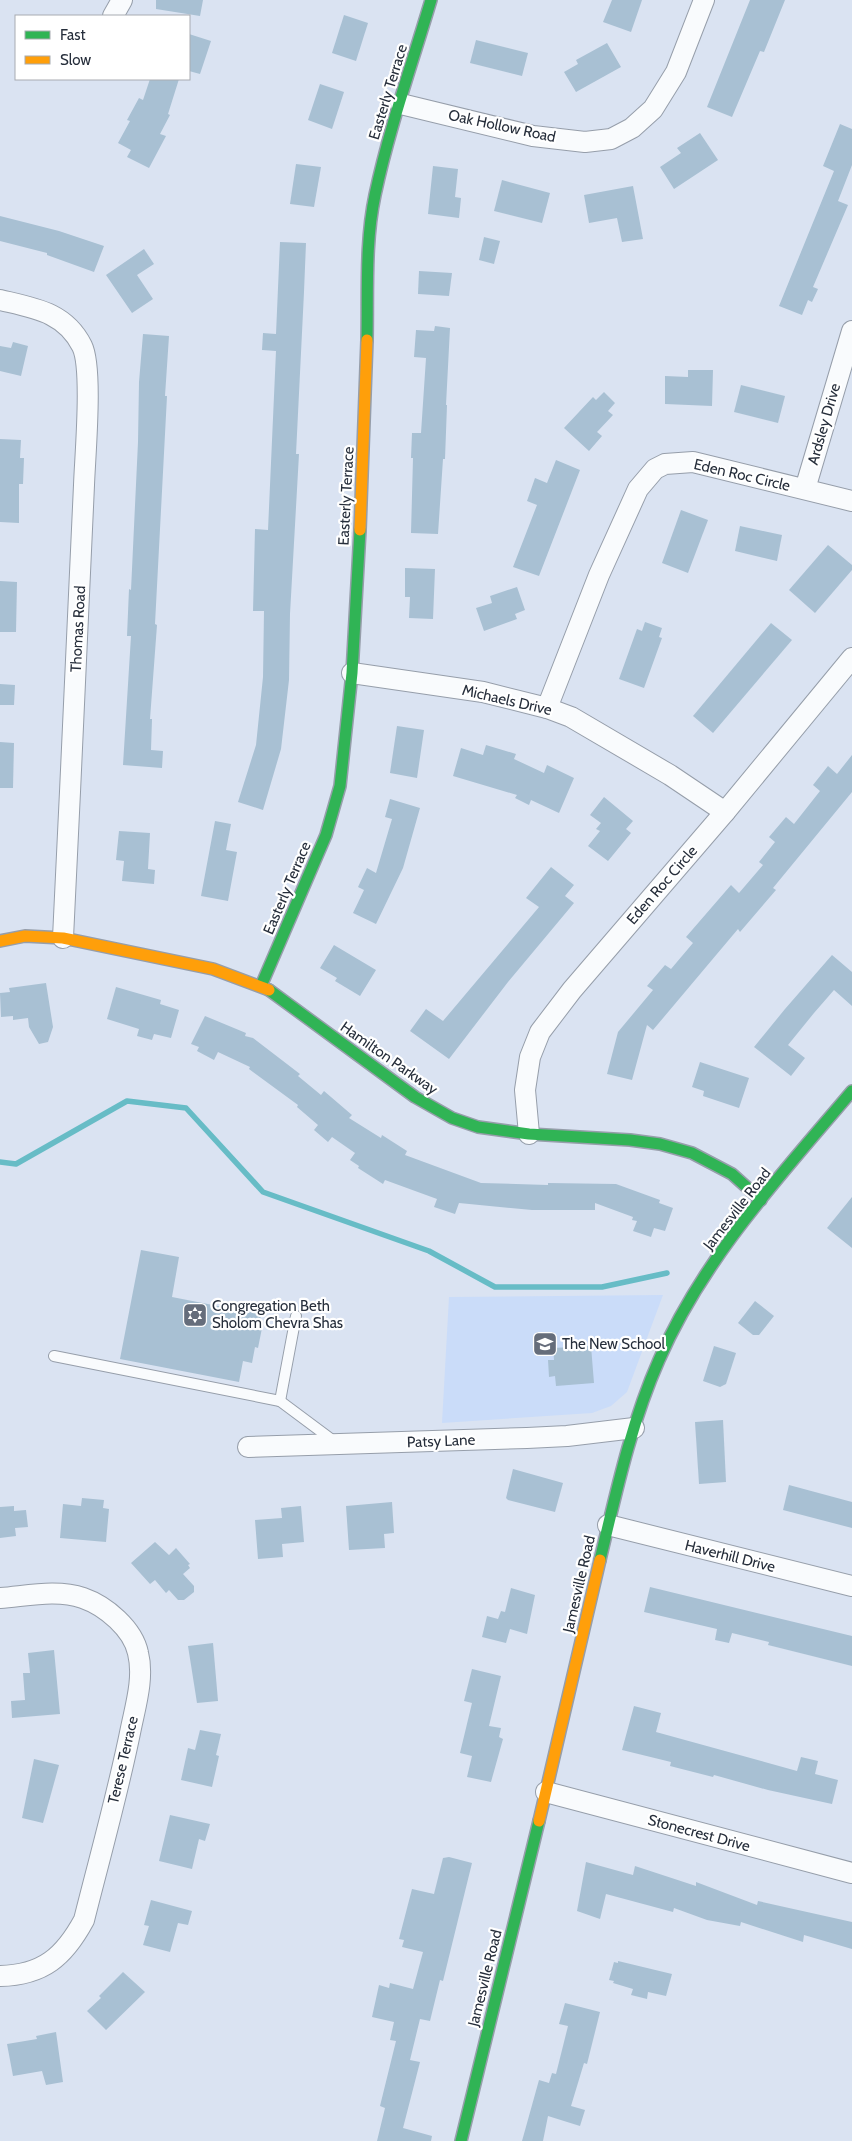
<svg xmlns="http://www.w3.org/2000/svg" width="852" height="2141" viewBox="0 0 852 2141" font-family="Cabin,sans-serif">
	<rect width="100%" height="100%" fill="#dae3f2"/>
	<path fill="#cadcf9" d="M663 1295 627 1392 611 1406 592 1413 442 1423 449 1297Z"/>
	<g fill="none" stroke-linecap="round" stroke-linejoin="round">
		<path stroke="#67bcc6" stroke-width="5.5" d="M0 1162 16 1164 127 1101 186 1108 263 1192 429 1251 495 1287H602L667 1273"/>
	</g>
	<g fill="#a8c0d3">
		<path d="M156 0H203L200 16 156 9Z"/>
		<path d="M612 0H642L631 32 603 22Z"/>
		<path d="M750 0H785L764 52 760 51 732 117 707 107Z"/>
		<path d="M344 15 368 23 356 61 332 53Z"/>
		<path d="M189 34 211 41 200 74 189 71Z"/>
		<path d="M476 40 528 53 522 76 470 63Z"/>
		<path d="M607 43 621 67 576 92 564 72 578 64 576 60Z"/>
		<path d="M150 79H179L168 114 170 115 160 134 166 136 149 168 127 157 131 150 118 143 130 121 127 120 139 98 143 100Z"/>
		<path d="M320 84 344 92 332 129 308 120Z"/>
		<path d="M840 124 852 129V165L838 201 848 205 813 287 818 289 812 302 808 300 802 315 779 306 834 171 823 166Z"/>
		<path d="M700 133 718 160 674 189 660 167 681 153 677 148Z"/>
		<path d="M296 164 321 167 314 207 290 204Z"/>
		<path d="M433 166 458 169 455 197 461 198 459 218 428 214Z"/>
		<path d="M502 180 550 193 542 223 494 211Z"/>
		<path d="M633 186 643 239 622 242 617 218 589 223 584 195Z"/>
		<path d="M0 216 59 231 104 246 94 272 47 255V253L0 241Z"/>
		<path d="M484 237 500 241 494 264 479 260Z"/>
		<path d="M280 242 306 243 304 292 296 454H299L290 614 289 680 281 749 263 810 238 802 256 745 263 677 264 611H253L255 529 268 530 276 351 262 350 263 333 276 334Z"/>
		<path d="M144 249 154 264 137 275 153 299 132 313 106 275Z"/>
		<path d="M419 271 452 273 449 296 418 294Z"/>
		<path d="M435 326 450 328 446 405H447L445 459H443L438 534 411 533 413 458H411L412 433H421L426 358 414 357 416 330 434 331Z"/>
		<path d="M143 334 169 336 165 396H167L155 624 157 625 150 719H152L151 750 163 751 162 768 123 765 131 636H127L129 589 131 590 138 442 139 382Z"/>
		<path d="M13 342 28 346 21 376 0 371V346L11 348Z"/>
		<path d="M688 370H713L712 406 665 404V376L688 377Z"/>
		<path d="M741 385 785 396 778 423 734 412Z"/>
		<path d="M604 392 615 403 608 411 613 415 597 432 602 436 589 451 564 428 593 397 596 400Z"/>
		<path d="M0 439 21 440 20 458H24L23 484H19V523L0 522Z"/>
		<path d="M556 460 580 470 539 576 513 567 537 505 527 501 535 478 547 483Z"/>
		<path d="M681 510 708 520 688 573 662 563Z"/>
		<path d="M740 526 782 535 777 561 735 551Z"/>
		<path d="M828 545 852 565V570L815 613 789 590Z"/>
		<path d="M405 568 435 569 433 619 409 618 410 597H405Z"/>
		<path d="M0 581 17 582 16 632H0Z"/>
		<path d="M517 587 525 610 515 614 517 619 484 631 476 608 492 603 490 596Z"/>
		<path d="M645 622 662 628 659 637 662 638 644 688 619 679 637 629 642 631Z"/>
		<path d="M771 623 792 640 713 733 693 716Z"/>
		<path d="M0 684 15 685 14 705H0Z"/>
		<path d="M397 726 424 730 417 778 390 773Z"/>
		<path d="M0 742 14 743 13 788H0Z"/>
		<path d="M486 745 516 754 514 759 544 773 547 765 574 778 559 813 531 800 529 805 515 798 517 795 453 776 461 748 483 755Z"/>
		<path d="M852 755V792L773 888 776 890 740 932 738 929 653 1030 647 1025 632 1080 607 1074 618 1032 653 990 647 986 665 965 671 969 693 943 686 937 731 885 739 893 763 865 759 862 775 842 769 837 786 817 794 824 820 791 813 785 828 766 837 774Z"/>
		<path d="M604 797 633 821 626 829 631 833 608 861 588 846 600 831 596 829 601 823 590 815Z"/>
		<path d="M390 799 420 808 403 868 376 924 353 913 364 890 358 887 367 868 376 873 392 819 385 817Z"/>
		<path d="M215 821 231 824 226 850 237 852 228 901 201 896Z"/>
		<path d="M119 831 150 833 148 869 155 870 154 884 122 881 124 861 116 860Z"/>
		<path d="M551 867 574 885 565 896 574 903 508 982 449 1059 410 1031 426 1009 443 1021 539 907 526 898Z"/>
		<path d="M334 945 376 970 360 996 335 981 337 978 320 968Z"/>
		<path d="M832 955 852 972V1006L834 990 814 1013 788 1045 805 1058 791 1076 754 1047 785 1009Z"/>
		<path d="M46 983 53 1027 48 1042 39 1044 29 1027 28 1018 13 1020V1016L1 1017 0 993 10 992 9 988Z"/>
		<path d="M116 987 161 1000 160 1004 179 1010 171 1038 154 1034 152 1040 137 1036 139 1029 107 1019Z"/>
		<path d="M205 1016 246 1033 245 1036 253 1038 300 1074 298 1076 321 1095 324 1091 352 1115 349 1118 381 1138 382 1135 407 1151 405 1155 481 1183 548 1185V1183L616 1184 660 1200 659 1203 673 1208 665 1231 654 1228 651 1237 633 1231 637 1221 632 1220 633 1217 595 1203V1210H532L459 1203 455 1214 434 1207 437 1199 385 1180 383 1184 358 1168 359 1166 350 1160 355 1153 332 1137 328 1142 314 1130 318 1125 297 1107 298 1105 249 1069 250 1067 218 1052 214 1060 197 1051 199 1047 191 1044Z"/>
		<path d="M700 1062 749 1078 739 1108 703 1096 704 1091 692 1087Z"/>
		<path d="M852 1197V1248L827 1228Z"/>
		<path d="M141 1250 179 1257 172 1297 223 1307 225 1301 262 1308 260 1323H263L258 1348 255 1347 252 1363 243 1361 239 1382 120 1359Z"/>
		<path d="M755 1301 774 1316 759 1335H753L738 1323Z"/>
		<path d="M591 1346 594 1383 556 1386 555 1376 549 1377 548 1360H554L553 1348Z"/>
		<path d="M714 1346 736 1353 726 1384 720 1387 703 1381Z"/>
		<path d="M723 1420 726 1482 699 1484 695 1422Z"/>
		<path d="M513 1469 563 1483 555 1512 508 1500 506 1498Z"/>
		<path d="M789 1485 852 1502V1528L783 1510Z"/>
		<path d="M82 1498 104 1500 103 1508 109 1509 106 1542 60 1538 63 1504 81 1506Z"/>
		<path d="M392 1502 394 1533 384 1534 385 1548 349 1550 346 1506Z"/>
		<path d="M14 1506V1511L26 1510 28 1527 15 1528 16 1536 0 1538V1507Z"/>
		<path d="M301 1506 304 1542 282 1544 283 1557 258 1559 255 1520 282 1518 281 1508Z"/>
		<path d="M155 1542 169 1555 176 1548 190 1564 188 1565 190 1568 183 1574 194 1586V1592L184 1600H178L169 1590 166 1593 155 1580 150 1584 131 1563Z"/>
		<path d="M650 1587 852 1636V1666L768 1645 769 1642 732 1633 729 1643 715 1640 717 1629 644 1612Z"/>
		<path d="M511 1588 535 1595 527 1634 510 1629 506 1643 482 1637 487 1616 498 1619 501 1611 505 1612Z"/>
		<path d="M213 1643 218 1701 197 1703 188 1646Z"/>
		<path d="M54 1650 60 1714 12 1718 11 1701 25 1700 23 1673H30L28 1653Z"/>
		<path d="M472 1669 501 1676 489 1726 501 1728 499 1737 503 1739 491 1782 467 1777 472 1756 460 1753 472 1703 464 1701Z"/>
		<path d="M634 1706 661 1713 656 1732 797 1771 801 1757 818 1761 815 1774 838 1780 832 1804 768 1790 714 1775 713 1777 670 1766 671 1762 622 1750Z"/>
		<path d="M200 1730 221 1734 216 1755 219 1756 212 1787 181 1780 188 1748 195 1750Z"/>
		<path d="M34 1759 59 1765 43 1823 22 1818Z"/>
		<path d="M170 1815 210 1824 205 1841 199 1839 192 1869 159 1861Z"/>
		<path d="M449 1857 472 1863 443 1981 440 1980 430 2021 420 2019 410 2060 420 2062 403 2128 432 2136 431 2141H377L385 2108 380 2106 396 2041 390 2040 394 2022 372 2017 379 1985 389 1988 390 1983 413 1989 423 1952 402 1947 404 1940 399 1939 412 1889 434 1894 443 1858Z"/>
		<path d="M586 1862 633 1875 635 1866 696 1886V1882L757 1905 758 1901 852 1922V1949L804 1935 803 1942 741 1922 740 1926 707 1920 674 1908 673 1912 606 1894 600 1919 577 1911Z"/>
		<path d="M151 1900 192 1911 188 1925 178 1923 170 1952 143 1945 149 1926 144 1925Z"/>
		<path d="M618 1961 672 1974 666 1996 648 1992 647 1999 631 1995 633 1989 613 1983 614 1981 609 1980 614 1962 618 1963Z"/>
		<path d="M123 1972 145 1992 106 2030 87 2011 101 1998 99 1996Z"/>
		<path d="M565 2003 600 2012 587 2064 584 2063 571 2106 585 2110 580 2126 548 2116 543 2141H522L539 2080 549 2083 552 2073 556 2074 568 2026 559 2024Z"/>
		<path d="M56 2032 63 2082 46 2085 42 2071 13 2076 7 2044 37 2039 36 2036Z"/>
	</g>
	<g fill="none" stroke-linecap="round" stroke-linejoin="round">
		<defs>
			<g id="lane">
				<path d="M54 1356 280 1401 335 1442"/>
				<path d="M280 1401 296 1316"/>
			</g>
			<g id="street">
				<path d="M113 16 122 0"/>
				<path d="M401 104 533 136 585 142 611 139 632 128 653 109 676 72 704 0"/>
				<path d="M0 300C34 308 65 312 82 346 93 368 85 456 84 485 78 636 70 787 63 938"/>
				<path d="M805 489 852 331"/>
				<path d="M352 673 483 692 547 708 571 717 670 775 725 812"/>
				<path d="M547 708 599 575 638 489 655 469 665 464 693 462 852 501"/>
				<path d="M529 1134 525 1090 530 1057 540 1032 572 990 725 812 852 658"/>
				<path d="M248 1447 527 1438 567 1436 634 1428"/>
				<path d="M608 1525 852 1586"/>
				<path d="M0 1598C27 1596 57 1589 83 1598 106 1606 133 1629 138 1653 144 1677 136 1704 131 1728 118 1793 100 1856 84 1920 64 1957 43 1975 0 1976"/>
				<path d="M546 1792 852 1873"/>
			</g>
			<g id="fast">
				<path d="M367 340C368 292 365 242 375 195 389 129 412 64 431 0"/>
				<path d="M261 986 326 835 340 786 352 673 360 530"/>
				<path d="M269 990 415 1097 452 1118 478 1127 529 1134 630 1140 660 1144 692 1153 732 1174 761 1200"/>
				<path d="M600 1560C616 1493 631 1423 659 1360 703 1258 781 1175 852 1091"/>
				<path d="M461 2141 539 1821"/>
			</g>
			<g id="slow">
				<path d="M360 530 367 340"/>
				<path d="M0 941 25 936 63 938 213 969 269 990"/>
				<path d="M539 1821 600 1560"/>
			</g>
		</defs>
		<use href="#lane" stroke="#969eaa" stroke-width="12"/>
		<use href="#street" stroke="#969eaa" stroke-width="22"/>
		<use href="#fast" stroke="#969eaa" stroke-width="14"/>
		<use href="#slow" stroke="#969eaa" stroke-width="14"/>
		<use href="#lane" stroke="#f9fbfd" stroke-width="10"/>
		<use href="#street" stroke="#f9fbfd" stroke-width="20"/>
		<use href="#fast" stroke="#30b455" stroke-width="11"/>
		<use href="#slow" stroke="#ff9f0a" stroke-width="11"/>
	</g>
	<defs>
		<symbol id="synagogue-square" viewBox="-11 -11 22 22"><rect x="-9" y="-9" width="18" height="18" rx="4" fill="#656d7b" stroke="#fff"/><path d="M0-6.5L5.6 3.2H-5.6ZM0 6.5L5.6-3.2H-5.6Z" fill="#fff"/></symbol>
		<symbol id="school-square" viewBox="-11 -11 22 22"><rect x="-9" y="-9" width="18" height="18" rx="4" fill="#656d7b" stroke="#fff"/><path d="M0-5L7-2L0 1L-7-2ZM-4 1L0 2.5L4 1V4Q0 6-4 4Z" fill="#fff"/></symbol>
	</defs>
	<g fill-rule="evenodd">
		<use href="#synagogue-square" x="181" y="1301" width="28" height="28"/>
		<use href="#school-square" x="531" y="1330" width="28" height="28"/>
	</g>
	<g text-anchor="middle" dominant-baseline="central" stroke-width="4.5" stroke-linejoin="round" paint-order="stroke">
		<g font-size="15" fill="#262e3b" stroke="#fff">
			<text transform="translate(388 92) rotate(-73)">Easterly Terrace</text>
			<text transform="translate(502 126) rotate(12)">Oak Hollow Road</text>
			<text transform="translate(824 424) rotate(-74)">Ardsley Drive</text>
			<text transform="translate(742 475) rotate(13)">Eden Roc Circle</text>
			<text transform="translate(346 496) rotate(-87)">Easterly Terrace</text>
			<text transform="translate(78 629) rotate(-87)">Thomas Road</text>
			<text transform="translate(507 700) rotate(13)">Michaels Drive</text>
			<text transform="translate(662 885) rotate(-49)">Eden Roc Circle</text>
			<text transform="translate(287 888) rotate(-67)">Easterly Terrace</text>
			<text transform="translate(389 1058) rotate(35)">Hamilton Parkway</text>
			<text transform="translate(737 1209) rotate(-52)">Jamesville Road</text>
			<text transform="translate(441 1441) rotate(-2)">Patsy Lane</text>
			<text transform="translate(730 1556) rotate(14)">Haverhill Drive</text>
			<text transform="translate(579 1584) rotate(-77)">Jamesville Road</text>
			<text transform="translate(123 1760) rotate(-77)">Terese Terrace</text>
			<text transform="translate(699 1833) rotate(15)">Stonecrest Drive</text>
			<text transform="translate(485 1978) rotate(-76)">Jamesville Road</text>
		</g>
		<g font-size="15" fill="#262e3b" stroke="#fff" text-anchor="start">
			<text x="212" y="1306">Congregation Beth<tspan x="212" dy="17">Sholom Chevra Shas</tspan></text>
			<text x="562" y="1344">The New School</text>
		</g>
	</g>
	<rect x="15" y="15" width="175" height="65" fill="#ffffff" stroke="#a8abb1"/>
	<rect x="25" y="31" width="25" height="8" fill="#30b455" stroke="#a8abb1"/>
	<text x="60" y="40" font-size="15" fill="#262e3b">Fast</text>
	<rect x="25" y="56" width="25" height="8" fill="#ff9f0a" stroke="#a8abb1"/>
	<text x="60" y="65" font-size="15" fill="#262e3b">Slow</text>
</svg>
